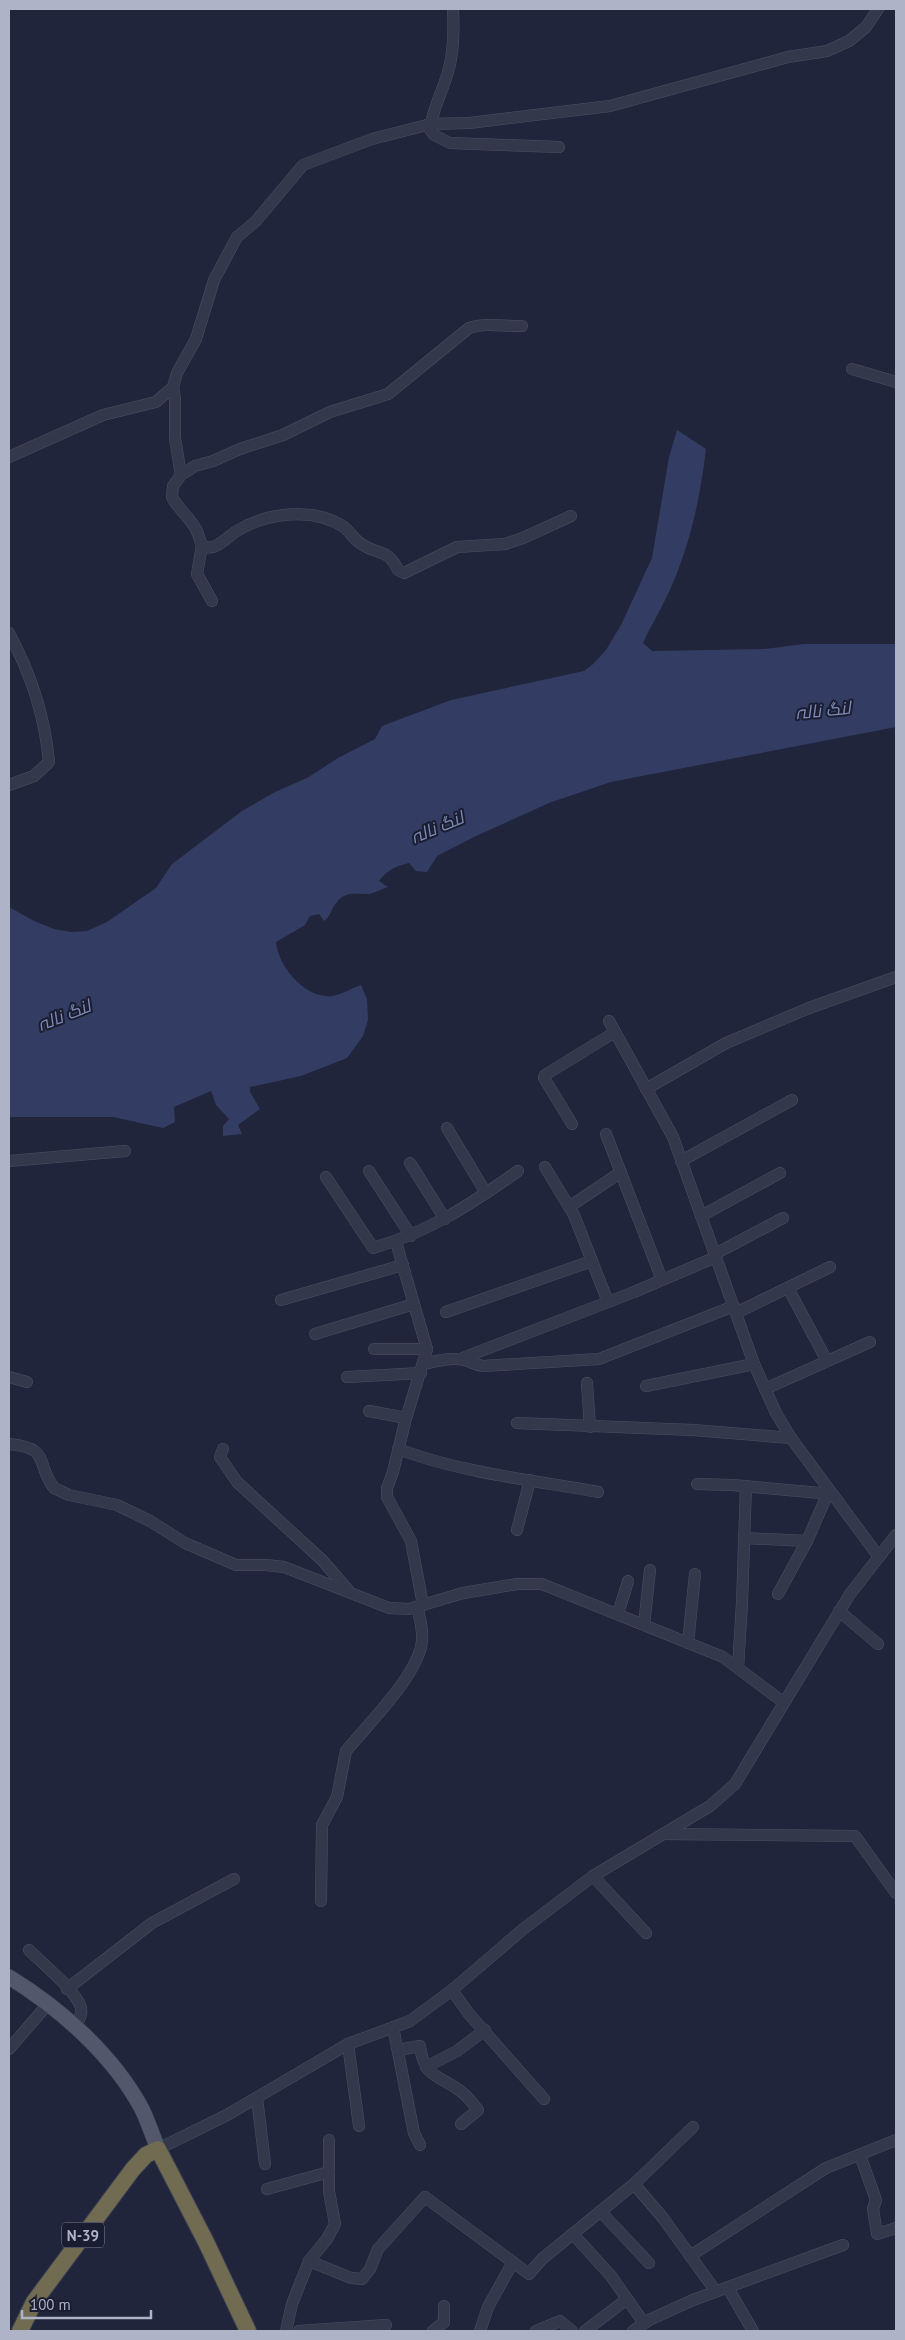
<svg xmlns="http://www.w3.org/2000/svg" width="905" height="2340" viewBox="0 0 905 2340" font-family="'PT Sans',Cairo,sans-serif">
	<rect width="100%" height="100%" fill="#21253b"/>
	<path fill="#333c63" d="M677 430 706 449C700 500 689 551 666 598 659 613 650 627 643 643L652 651 765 649 804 644H896V727L611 782 549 803 476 836 437 856 427 872 416 871 409 863C396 866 387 870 379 881L388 887C381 889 372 895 365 894 354 894 345 892 337 902 331 908 332 915 324 921L319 914 310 916 305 925 276 942C278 966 305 999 332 996 341 995 352 988 361 985L367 999 368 1020 363 1036 347 1058 301 1076 250 1087V1092L260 1109 238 1125 242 1134 223 1136V1126L229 1119 216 1105 211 1091 174 1107 175 1122 163 1128 113 1117H9V907L34 921 54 929 71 932 87 931 107 922 156 888 172 864 242 811 275 792 307 778 338 758 375 739 382 726 451 700 584 671 592 665 606 650 621 625 652 558 669 457Z"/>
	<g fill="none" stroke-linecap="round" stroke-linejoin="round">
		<defs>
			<g id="minor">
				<path d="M431 124C434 106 443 90 448 72 454 52 454 29 453 9"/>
				<path d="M427 125 434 135 450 143 559 147"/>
				<path d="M522 326C505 327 486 322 469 328L388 394 330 412 283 435 240 449 213 461 195 466 181 475 173 486 172 497C179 511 194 520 198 534 200 539 200 545 205 547 216 550 227 538 235 532 265 513 313 506 344 527 350 532 354 539 360 543 377 556 387 547 398 570L404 573 457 547 505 544 523 538 571 516"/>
				<path d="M852 369 896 382"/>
				<path d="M173 387 175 398V438L181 475"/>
				<path d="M9 457 103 415 156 402 173 387 177 373 196 339 214 280 237 237 256 221 303 165 372 139 431 124 469 123 610 106 788 57 827 51 849 41 866 27 878 9"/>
				<path d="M202 545 197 574 212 601"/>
				<path d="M9 633C30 672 45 717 49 762L34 776 9 785"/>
				<path d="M609 1021 673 1137 754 1364 776 1413 791 1438 879 1557"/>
				<path d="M646 1089 726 1043 809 1008 896 977"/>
				<path d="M572 1124 544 1078 545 1075 615 1032"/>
				<path d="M447 1128 486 1193"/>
				<path d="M606 1134 662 1280"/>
				<path d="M9 1161 125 1151"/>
				<path d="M681 1161 792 1100"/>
				<path d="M410 1163 445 1219"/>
				<path d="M545 1167 574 1215 608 1302"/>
				<path d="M369 1171 411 1236"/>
				<path d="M326 1177 373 1248C429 1232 471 1204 518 1171"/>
				<path d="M569 1207 621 1172"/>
				<path d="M701 1216 780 1173"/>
				<path d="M396 1242 427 1349 405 1422 393 1472 387 1488V1497L411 1541 423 1605"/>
				<path d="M715 1254 783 1218"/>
				<path d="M788 1288 827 1361"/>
				<path d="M281 1300 403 1265"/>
				<path d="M446 1312 592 1261"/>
				<path d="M736 1313 830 1267"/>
				<path d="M315 1334 414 1304"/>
				<path d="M374 1349H427"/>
				<path d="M460 1359 634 1292 716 1257"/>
				<path d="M424 1364C436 1361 452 1357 464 1360 472 1362 475 1365 483 1366L599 1359 734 1306"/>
				<path d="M9 1377 27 1382"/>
				<path d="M347 1377 421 1373"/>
				<path d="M587 1383 590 1427"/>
				<path d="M646 1386 754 1364"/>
				<path d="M765 1389 870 1342"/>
				<path d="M369 1411 406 1418"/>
				<path d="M517 1423 693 1430 791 1438"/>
				<path d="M9 1444C51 1448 35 1462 54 1488L69 1495 117 1505 150 1521 185 1543 236 1565H266L284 1567 389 1608 409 1609 463 1593 517 1584H542L723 1657 783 1702"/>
				<path d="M223 1449 220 1457 237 1482 322 1560 348 1590"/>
				<path d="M398 1449C462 1473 532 1480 598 1492"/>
				<path d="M697 1484 732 1485 832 1494"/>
				<path d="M517 1530 530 1480"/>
				<path d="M744 1538 807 1541"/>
				<path d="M778 1594 807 1541 828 1493"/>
				<path d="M839 1611 878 1644"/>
				<path d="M618 1614 628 1581"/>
				<path d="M644 1625 650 1570"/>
				<path d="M688 1643 695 1574"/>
				<path d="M738 1668 742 1603 746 1486"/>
				<path d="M663 1834 855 1836 896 1893"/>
				<path d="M593 1876 646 1933"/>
				<path d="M321 1901 322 1825 337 1797 346 1751C368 1724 419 1674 422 1641 423 1629 420 1618 417 1607"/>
				<path d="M29 1950C43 1964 73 1988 80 2005 84 2013 78 2021 75 2028"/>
				<path d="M67 1989 152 1923 234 1879"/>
				<path d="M452 1990 469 2014 544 2099"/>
				<path d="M393 2027 414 2133 420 2145"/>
				<path d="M348 2044 359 2126"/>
				<path d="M9 2049 48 2004"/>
				<path d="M398 2050 420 2046C424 2075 434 2074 456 2088 465 2093 472 2102 478 2110L461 2124"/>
				<path d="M426 2067 457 2051 485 2030"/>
				<path d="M257 2098 265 2164"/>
				<path d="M158 2149 227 2115 348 2044 410 2021 452 1990 522 1930 593 1876 710 1806 735 1784 850 1594 896 1535"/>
				<path d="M860 2155 876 2200 873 2209 877 2234 896 2228"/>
				<path d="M634 2184 663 2218 712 2286"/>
				<path d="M267 2189 329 2172"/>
				<path d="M600 2211 649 2263"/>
				<path d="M573 2234 611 2276 644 2323"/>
				<path d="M690 2256 826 2168 896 2140"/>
				<path d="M309 2261 351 2278 362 2279 370 2269 378 2249 425 2197 529 2274 542 2259 634 2184 693 2127"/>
				<path d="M728 2288 753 2331"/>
				<path d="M286 2331 292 2304 309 2261 327 2239 335 2224 329 2191V2140"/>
				<path d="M299 2331 386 2325"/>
				<path d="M433 2331 444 2322V2306"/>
				<path d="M480 2331 488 2307 513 2262"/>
				<path d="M536 2331 560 2321 572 2331"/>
				<path d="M585 2331 627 2299"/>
				<path d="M633 2331 649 2320 693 2300 843 2245"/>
			</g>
			<path id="major" d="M9 1977C61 2009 113 2055 142 2109 148 2122 153 2136 158 2149"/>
			<path id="highway" d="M20 2331 34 2302 133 2169 146 2155 158 2149 206 2242 248 2331"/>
		</defs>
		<use href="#minor" stroke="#4c5062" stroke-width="12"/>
		<use href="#major" stroke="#3e4154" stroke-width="16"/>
		<use href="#highway" stroke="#3c4052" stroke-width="18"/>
		<use href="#minor" stroke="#34384b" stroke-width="11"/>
		<use href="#major" stroke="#52576b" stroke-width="15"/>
		<use href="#highway" stroke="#716c51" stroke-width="16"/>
	</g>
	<g text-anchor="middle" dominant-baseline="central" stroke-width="4" stroke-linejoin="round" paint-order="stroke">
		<rect fill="#1a1d2f" stroke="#828699" stroke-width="1" x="62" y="2222.5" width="42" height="25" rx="4"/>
		<g font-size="15" font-weight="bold" fill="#afb3c7">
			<text x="83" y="2235">N-39</text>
		</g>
		<g font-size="18" font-style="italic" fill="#7d88b5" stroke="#1a1d2f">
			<text transform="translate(823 710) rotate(-6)">لنگ نالہ</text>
			<text transform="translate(437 827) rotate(-23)">لنگ نالہ</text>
			<text transform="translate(64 1015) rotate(-22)">لنگ نالہ</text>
		</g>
	</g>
	<rect width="905" height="2340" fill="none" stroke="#afb3c7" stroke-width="20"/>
	<path d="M22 2310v8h129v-8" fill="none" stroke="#afb3c7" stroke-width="2.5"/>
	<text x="30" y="2310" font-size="15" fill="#afb3c7" stroke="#1a1d2f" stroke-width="4" paint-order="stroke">100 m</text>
</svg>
